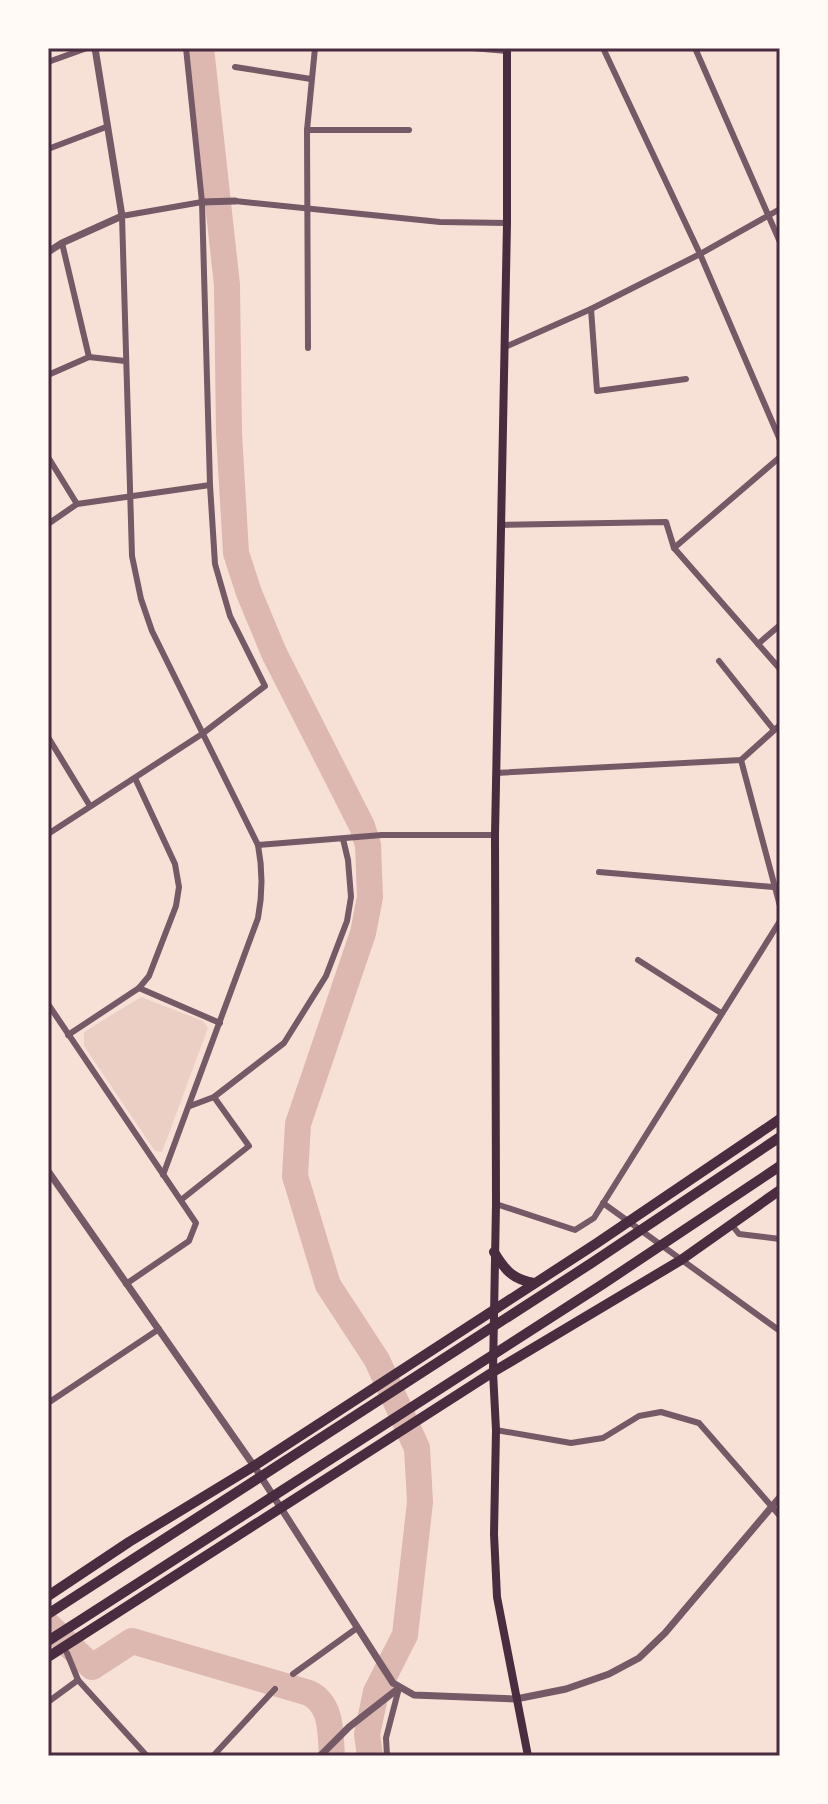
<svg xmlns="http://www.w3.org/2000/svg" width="828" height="1804" viewBox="0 0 828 1804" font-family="Jost,sans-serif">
	<rect width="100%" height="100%" fill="#f7e1d7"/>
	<path fill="#ebcfc5" d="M141 997 203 1021 208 1028 162 1152 155 1151 84 1046V1032Z"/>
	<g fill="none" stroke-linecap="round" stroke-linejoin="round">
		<g stroke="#dcb8b0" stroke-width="26">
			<path d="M201 48 227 285 229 433 236 553 249 593 274 653 362 826 368 845 370 897 363 933 298 1124 295 1176 328 1285 377 1360 417 1448 420 1502 405 1635 376 1692 367 1734 370 1756"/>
			<path d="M48 1625 92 1667 132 1641 309 1693C333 1705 330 1733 332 1756"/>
		</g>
		<g stroke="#755966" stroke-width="6">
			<path d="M472 48 507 51"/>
			<path d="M603 48 700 254 780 440"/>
			<path d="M695 48 780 242"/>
			<path d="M48 62 87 48"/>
			<path d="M235 67 311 79"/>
			<path d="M307 130H409"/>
			<path d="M48 149 106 127"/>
			<path d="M235 201 440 222 507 223"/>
			<path d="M62 243 89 357"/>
			<path d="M591 309 597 391 686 379"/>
			<path d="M505 347 591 309 700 254 780 209"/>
			<path d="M308 348 307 130 315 48"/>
			<path d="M48 375 89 357 125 361"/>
			<path d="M48 457 77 504"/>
			<path d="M48 524 77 504 210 485"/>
			<path d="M501 525 666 522 674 548 780 669"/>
			<path d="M674 548 780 457"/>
			<path d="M758 644 780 625"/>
			<path d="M719 661 774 730"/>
			<path d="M48 737 90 806"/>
			<path d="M741 760 780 906"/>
			<path d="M496 773 741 760 780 725"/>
			<path d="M135 778 175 864 179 887 176 906 149 976 139 988 220 1023"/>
			<path d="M48 834 202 734 265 686 230 616 215 564 210 485 202 202 186 48"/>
			<path d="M258 845 382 835H495"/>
			<path d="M599 872 773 887"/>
			<path d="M638 960 721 1013"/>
			<path d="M48 1004 196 1223 189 1241 126 1284"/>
			<path d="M68 1035 139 988"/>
			<path d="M190 1106 214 1097 284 1043 326 976 347 921 351 897 348 860 343 839"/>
			<path d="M163 1175 258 918C263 892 263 871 258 845L152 631 141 599 132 556 122 216 202 202"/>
			<path d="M181 1200 249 1146 214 1097"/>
			<path d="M603 1203 780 1331"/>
			<path d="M496 1204 575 1230 594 1218 780 921"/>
			<path d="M731 1224 739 1234 780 1239"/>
			<path d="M48 1403 159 1329"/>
			<path d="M496 1430 571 1443 603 1438 639 1416 661 1412 699 1423 780 1516"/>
			<path d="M67 1653 78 1680 147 1756"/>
			<path d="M293 1674 357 1628"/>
			<path d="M48 1702 78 1680"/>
			<path d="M213 1756 275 1689"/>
			<path d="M387 1756 386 1738 399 1688"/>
		</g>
		<g stroke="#755966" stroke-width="7">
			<path d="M202 202 235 201"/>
			<path d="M48 252 62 243 122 216 95 48"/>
			<path d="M48 1171 254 1466 393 1683 414 1695 516 1699 566 1689 609 1674 639 1658 665 1633 780 1497"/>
			<path d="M320 1756 349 1727 399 1688"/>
		</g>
		<path stroke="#4a2c40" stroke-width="8" d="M507 48V223L495 835 496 1204 493 1372 496 1430 494 1534 497 1597 528 1756"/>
		<g stroke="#4a2c40" stroke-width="10">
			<path d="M494 1252C505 1270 512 1279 534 1283"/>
			<path d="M48 1596 129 1542 254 1466 597 1243 780 1119"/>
			<path d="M48 1614 590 1264 780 1137"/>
			<path d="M48 1641 603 1284 780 1166"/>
			<path d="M48 1657 493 1372 681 1260 780 1190"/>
		</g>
	</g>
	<rect width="828" height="1804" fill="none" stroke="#fffaf5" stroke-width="100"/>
	<rect x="50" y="50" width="728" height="1704" fill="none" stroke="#4a2c40" stroke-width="3"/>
</svg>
